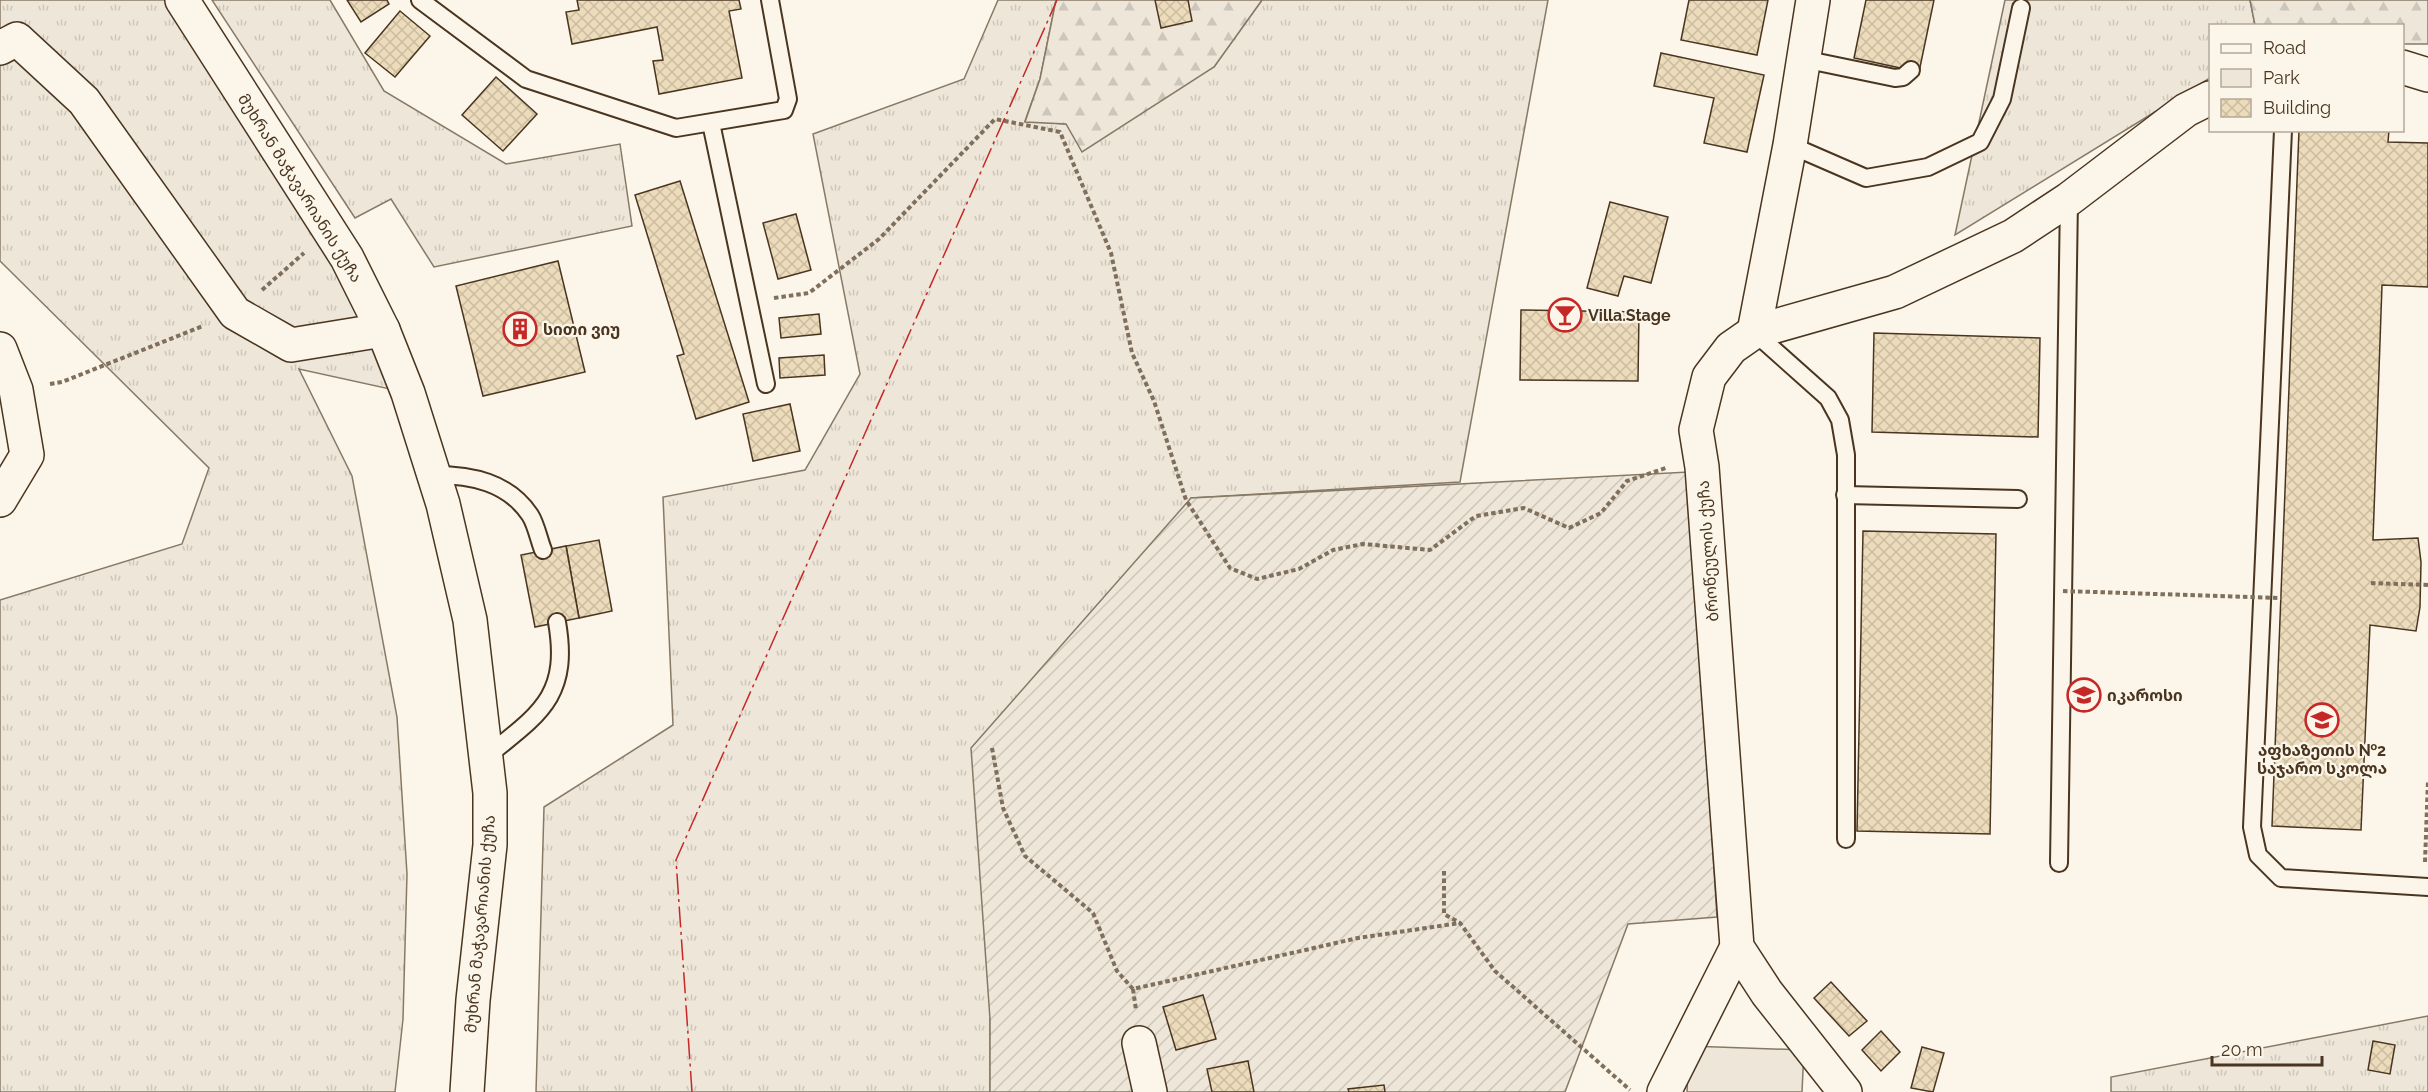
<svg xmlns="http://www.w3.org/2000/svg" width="2428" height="1092" viewBox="0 0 2428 1092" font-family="Raleway,'Noto Sans Georgian',sans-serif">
	<defs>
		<pattern id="grass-tufts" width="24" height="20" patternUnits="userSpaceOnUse" patternTransform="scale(1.5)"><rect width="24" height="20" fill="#ede6d9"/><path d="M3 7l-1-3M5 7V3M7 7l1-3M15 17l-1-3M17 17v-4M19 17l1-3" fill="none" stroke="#cdc6ba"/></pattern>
		<pattern id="forest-firs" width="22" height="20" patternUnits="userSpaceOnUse" patternTransform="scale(1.5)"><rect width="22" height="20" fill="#ede6d9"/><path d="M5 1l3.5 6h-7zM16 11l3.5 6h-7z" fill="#cdc6ba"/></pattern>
		<pattern id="garden-furrows" width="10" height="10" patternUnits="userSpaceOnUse" patternTransform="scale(1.5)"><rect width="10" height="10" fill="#ede6d9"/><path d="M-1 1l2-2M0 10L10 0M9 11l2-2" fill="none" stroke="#cdc6ba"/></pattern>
		<pattern id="building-cross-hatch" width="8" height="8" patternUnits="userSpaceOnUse" patternTransform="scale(1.5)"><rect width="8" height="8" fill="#ecdcbc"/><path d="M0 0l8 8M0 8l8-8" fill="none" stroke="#ccbda1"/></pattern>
	</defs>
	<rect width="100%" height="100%" fill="#fbf6e9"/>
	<g fill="url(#grass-tufts)" stroke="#887966" stroke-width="1.5">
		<path d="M0 0H182L408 393 299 369 352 476 397 717 407 874 403 1019 395 1092H0V600L182 544 209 468 0 261Z"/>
		<path d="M212 0H330L384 91 506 164 620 144 632 226 434 267 391 199 355 218Z"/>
		<path d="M998 0H1056L1040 79 1025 121 1066 124 1214 67 1262 0H1548L1460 482 1191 498 990 1019V1092H536L544 807 673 725 663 497 805 470 860 374 813 134 964 79Z"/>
		<path d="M2005 0H2250L2255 25 2210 26V78L1955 235Z"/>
		<path d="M2428 1016V1092H2111V1077Z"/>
	</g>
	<g fill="url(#forest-firs)" stroke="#887966" stroke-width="1.5">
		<path d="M1056 0H1262L1214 67 1082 152 1066 124 1025 122 1040 79Z"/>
		<path d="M2250 0H2428V44H2403L2402 26 2255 25Z"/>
	</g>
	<path fill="#ede6d9" stroke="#887966" stroke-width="1.5" d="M1689 1046 1804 1050 1802 1092H1687Z"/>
	<path fill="url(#garden-furrows)" stroke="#887966" stroke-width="1.5" d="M1689 472 1717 917 1628 924 1565 1092H990V1019L971 748 1191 498Z"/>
	<g fill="url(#building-cross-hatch)" stroke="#4a3520" stroke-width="1.5">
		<path d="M347 0H387L389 4 361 22Z"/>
		<path d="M577 0H739L741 9 729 11 742 78 659 94 653 61 663 60 657 27 572 44 566 12 579 10Z"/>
		<path d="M1155 0H1188L1192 21 1161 28Z"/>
		<path d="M1689 0H1768L1757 55 1681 40Z"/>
		<path d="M1866 0H1934L1919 72 1854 58Z"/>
		<path d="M400 11 430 36 395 77 365 53Z"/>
		<path d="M1661 53 1764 75 1747 152 1704 143 1714 98 1654 86Z"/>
		<path d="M496 77 537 114 503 151 462 115Z"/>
		<path d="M2299 130H2389L2388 142 2428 143V287L2382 285 2373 540 2418 538 2421 562 2420 607 2416 631 2370 625 2361 830 2272 826Z"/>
		<path d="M680 181 749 402 696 419 677 356 684 354 635 195Z"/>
		<path d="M1610 202 1668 217 1651 283 1624 276 1618 296 1587 288Z"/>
		<path d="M796 214 811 270 778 279 763 223Z"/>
		<path d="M558 261 585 372 483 396 456 286Z"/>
		<path d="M1521 310 1639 312 1638 381 1520 380Z"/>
		<path d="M819 314 821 334 781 338 779 318Z"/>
		<path d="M1874 333 2040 338 2038 437 1872 432Z"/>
		<path d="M824 355 825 375 780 378 779 358Z"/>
		<path d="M790 404 800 451 753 461 743 414Z"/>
		<path d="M1863 531 1996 534 1990 834 1857 831Z"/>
		<path d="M599 540 612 611 579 618 566 546Z"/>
		<path d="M566 546 579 618 535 627 521 555Z"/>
		<path d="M1831 982 1867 1021 1849 1036 1814 998Z"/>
		<path d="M1203 995 1216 1039 1176 1050 1163 1007Z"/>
		<path d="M1881 1031 1900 1052 1881 1071 1862 1050Z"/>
		<path d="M2373 1041 2395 1045 2390 1074 2368 1070Z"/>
		<path d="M1922 1047 1944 1053 1933 1092 1911 1088Z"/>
		<path d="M1248 1061 1254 1092H1212L1207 1069Z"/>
		<path d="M1384 1085 1385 1092H1349L1348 1089Z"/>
	</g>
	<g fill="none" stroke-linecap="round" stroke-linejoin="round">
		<defs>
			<g id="service">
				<path d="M420 0 526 79 676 128 784 110 788 99 770 0"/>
				<path d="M1803 59 1895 78 1903 77 1911 70"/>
				<path d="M711 123 766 384"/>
				<path d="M2283 130 2252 827 2258 855 2281 878 2428 887"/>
				<path d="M1790 145 1866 178 1928 167 1980 142 2002 99 2021 8"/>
				<path d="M1754 332 1828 398 1840 420 1846 455V839"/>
				<path d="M435 475C471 475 508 482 530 515 536 524 539 540 543 550"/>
				<path d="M1845 495 2018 499"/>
				<path d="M486 757C539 714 570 697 557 622"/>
				<path d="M2059 863 2069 199"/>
			</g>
			<g id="minor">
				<path d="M0 48 17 39 84 101 235 313 291 345 383 330"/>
				<path d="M2402 67 2428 75"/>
				<path d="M1754 332 1790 145 1813 0"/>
				<path d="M0 349 16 390 27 455 0 500"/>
				<path d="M1139 1043 1150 1092"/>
				<path d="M1664 1092 1737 947"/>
				<path d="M1845 1092 1767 993 1737 947 1702 467 1696 430 1709 377 1731 348 1754 332 1895 292 2013 236 2069 199 2186 110 2210 98"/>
			</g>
			<path id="secondary" d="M182 0 347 258 383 330 408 393 443 504 470 620 490 793V845L473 1000 467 1092"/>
		</defs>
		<use href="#service" stroke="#4a3520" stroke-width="20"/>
		<use href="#minor" stroke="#4a3520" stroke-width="36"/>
		<use href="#secondary" stroke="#4a3520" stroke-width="36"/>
		<g stroke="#7f6f5c" stroke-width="4" stroke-dasharray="4.5 3" stroke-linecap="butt">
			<path d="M262 290 304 253"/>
			<path d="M774 298 809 293 879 239 995 119 1060 132 1111 253 1132 353 1154 401 1186 500 1230 568 1257 579 1299 569 1333 550 1363 544 1430 550 1476 516 1524 508 1569 528 1601 513 1627 481 1666 468"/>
			<path d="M50 384 62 382 203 326"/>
			<path d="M2371 583 2428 585"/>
			<path d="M992 748 1003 808 1025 856 1093 913 1117 971 1133 989 1358 938 1460 923"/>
			<path d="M2425 862 2428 780"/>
			<path d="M1444 871V914L1460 923 1495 971 1630 1090"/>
			<path d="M1133 989 1136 1010"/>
		</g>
		<use href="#service" stroke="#fbf6e9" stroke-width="16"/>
		<use href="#minor" stroke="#fbf6e9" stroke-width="33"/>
		<use href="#secondary" stroke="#fbf6e9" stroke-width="33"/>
		<path stroke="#7f6f5c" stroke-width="4" stroke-dasharray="4.5 3" stroke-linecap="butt" d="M2063 591 2281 598"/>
		<path stroke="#c62828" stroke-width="1.5" stroke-dasharray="21 4.5 3 4.5" stroke-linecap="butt" d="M692 1092 676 860 1057 0"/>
	</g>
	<defs>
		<symbol id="bar-ring" viewBox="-11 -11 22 22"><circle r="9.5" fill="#fbf6e9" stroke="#c62828" stroke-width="1.5"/><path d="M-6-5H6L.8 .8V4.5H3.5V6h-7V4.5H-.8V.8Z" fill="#c62828"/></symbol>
		<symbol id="building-ring" viewBox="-11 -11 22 22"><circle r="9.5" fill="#fbf6e9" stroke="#c62828" stroke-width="1.5"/><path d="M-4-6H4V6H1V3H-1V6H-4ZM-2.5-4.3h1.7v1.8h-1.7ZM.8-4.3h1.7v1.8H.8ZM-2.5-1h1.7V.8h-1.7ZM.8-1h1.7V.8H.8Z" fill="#c62828"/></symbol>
		<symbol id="university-ring" viewBox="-11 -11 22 22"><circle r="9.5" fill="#fbf6e9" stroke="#c62828" stroke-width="1.5"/><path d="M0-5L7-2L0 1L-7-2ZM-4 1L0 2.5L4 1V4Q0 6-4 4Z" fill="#c62828"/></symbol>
		<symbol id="school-ring" viewBox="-11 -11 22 22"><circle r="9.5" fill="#fbf6e9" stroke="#c62828" stroke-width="1.5"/><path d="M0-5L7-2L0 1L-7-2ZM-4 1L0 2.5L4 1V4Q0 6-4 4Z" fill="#c62828"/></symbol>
	</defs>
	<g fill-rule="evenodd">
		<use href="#bar-ring" x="1546" y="296" width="38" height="38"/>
		<use href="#building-ring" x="501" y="310" width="38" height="38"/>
		<use href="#university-ring" x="2065" y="676" width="38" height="38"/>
		<use href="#school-ring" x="2303" y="701" width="38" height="38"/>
	</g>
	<g text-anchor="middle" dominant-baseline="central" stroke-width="4.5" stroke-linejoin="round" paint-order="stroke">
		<g font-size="16" fill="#4a3520" stroke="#fbf6e9">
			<text transform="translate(300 188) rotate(58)">მუხრან მაჭავარიანის ქუჩა</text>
			<text transform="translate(1708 551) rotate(-94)">ბროწეულის ქუჩა</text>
			<text transform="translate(480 924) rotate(-85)">მუხრან მაჭავარიანის ქუჩა</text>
		</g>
		<g font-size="16" font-weight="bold" fill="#4a3520" stroke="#fbf6e9" text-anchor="start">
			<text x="1588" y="315">Villa.Stage</text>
			<text x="543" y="329">სითი ვიუ</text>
			<text x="2107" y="695">იკაროსი</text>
			<text x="2322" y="750" text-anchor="middle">აფხაზეთის №2<tspan x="2322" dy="18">საჯარო სკოლა</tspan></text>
		</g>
	</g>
	<rect x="2209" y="24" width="195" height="108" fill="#fbf6e9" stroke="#b4a999" stroke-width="1.5"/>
	<rect x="2221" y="44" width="30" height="9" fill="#fbf6e9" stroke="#b4a999" stroke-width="1.5"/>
	<text x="2263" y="54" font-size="18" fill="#4a3520">Road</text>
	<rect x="2221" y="69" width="30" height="18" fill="#ede6d9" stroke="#b4a999" stroke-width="1.5"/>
	<text x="2263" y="84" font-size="18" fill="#4a3520">Park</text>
	<rect x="2221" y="99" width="30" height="18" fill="url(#building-cross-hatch)" stroke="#b4a999" stroke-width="1.5"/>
	<text x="2263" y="114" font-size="18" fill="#4a3520">Building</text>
	<path d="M2212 1056v9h110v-9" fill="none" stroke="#4a3520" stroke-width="3"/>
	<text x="2221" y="1056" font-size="18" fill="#4a3520" stroke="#fbf6e9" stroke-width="4.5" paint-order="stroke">20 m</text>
</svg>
